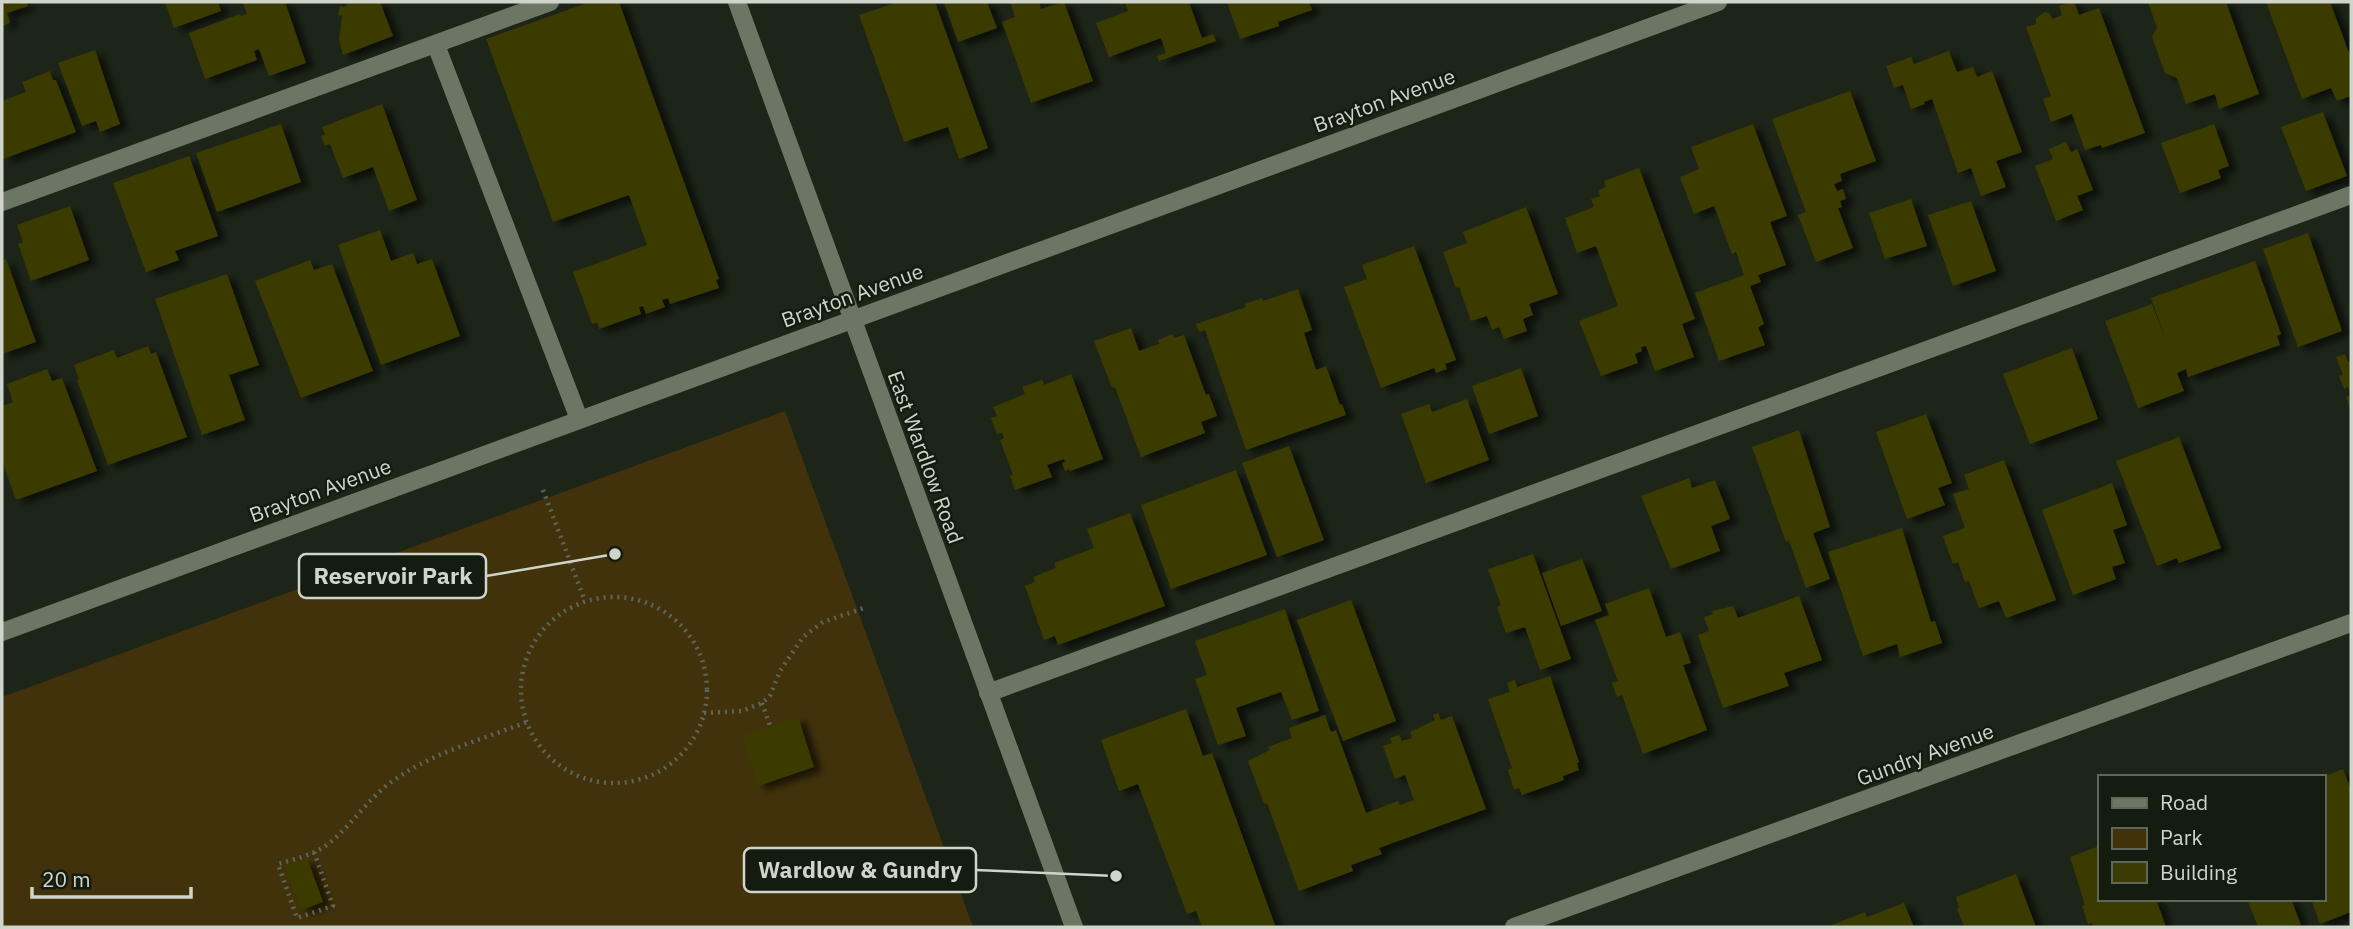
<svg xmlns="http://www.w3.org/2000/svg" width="2353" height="929" viewBox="0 0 2353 929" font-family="'IBM Plex Sans',sans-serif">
	<defs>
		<filter id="shadow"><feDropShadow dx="8" dy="4.5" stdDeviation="3.5" flood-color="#0009"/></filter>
	</defs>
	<rect width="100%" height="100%" fill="#1d2518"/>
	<path fill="#41320b" d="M785 411 973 927H2V697Z"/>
	<g fill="#3b3b06" filter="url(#shadow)">
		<path d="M2 2H27L28 6 7 13 10 23 2 26Z"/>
		<path d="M165 2H218L221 11 174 28Z"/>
		<path d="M246 2H285L306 63 269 76 259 49 254 51 257 60 205 79 189 33 240 14 241 16 247 14 243 3Z"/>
		<path d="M349 2H380L393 36 343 55 339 39 342 16 338 15 340 6 345 7Z"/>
		<path d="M590 2H619L719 279 716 280 719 288 670 304 668 298 662 300 665 307 646 314 643 306 639 307 641 314 599 329 597 323 592 324 573 272 647 245 629 195 553 222 486 39Z"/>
		<path d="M898 2H935L988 148 959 159 948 127 904 142 859 15Z"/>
		<path d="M944 2H987L997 28 958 42Z"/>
		<path d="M1010 2H1039L1041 9 1064 2 1093 81 1031 103 1002 22 1015 17Z"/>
		<path d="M1119 2H1189L1202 38 1213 34 1216 41 1159 61 1157 56 1166 53 1161 38 1109 57 1096 23 1128 11 1125 3 1120 5Z"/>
		<path d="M1227 2H1309L1312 10 1278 22 1279 26 1240 39Z"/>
		<path d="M2071 2H2074L2079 15 2099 8 2145 133 2102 148 2101 145 2085 150 2072 114 2051 122 2043 99 2051 96 2026 27 2036 24V18L2045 12 2049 13 2053 19 2062 15 2059 6Z"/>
		<path d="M2148 2H2226L2259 94 2219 109 2215 94 2186 104 2177 78 2165 73 2152 37 2157 28Z"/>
		<path d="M2266 2H2330L2351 58V96L2337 101 2331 88 2302 99Z"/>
		<path d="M95 50 120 124 100 132 96 121 82 126 58 63Z"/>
		<path d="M1949 51 1957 72 1973 67 1977 77 1992 71 2022 152 1996 161 2006 187 1981 196 1971 168 1958 173 1932 99 1924 102 1925 104 1911 109 1903 85 1894 88 1886 66 1911 57 1914 64Z"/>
		<path d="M50 71 53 80H56L76 132 3 159 2 101 26 92 22 82Z"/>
		<path d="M1850 91 1876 161 1840 174 1842 181 1834 184 1837 191 1843 189 1846 199 1840 201 1842 207 1838 208 1853 248 1816 262 1798 215 1806 212 1772 119Z"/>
		<path d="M382 104 417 200 389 211 373 167 343 178 330 144 325 146 321 136 325 135 322 127Z"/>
		<path d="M2323 112 2347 176 2306 191 2281 127Z"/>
		<path d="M281 124 301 182 217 212 196 153Z"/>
		<path d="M1753 124 1787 216 1770 222 1786 265 1758 275 1761 282 1750 286 1764 324 1758 327 1765 345 1719 361 1695 293 1744 275 1736 252 1732 254 1714 206 1694 214 1680 177 1699 169 1691 147Z"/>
		<path d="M2214 124 2229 166 2218 170 2221 178 2180 193 2161 143Z"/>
		<path d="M2066 142 2071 152 2077 149 2093 190 2077 196 2083 210 2056 221 2035 166 2053 159 2049 149Z"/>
		<path d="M189 156 218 236 175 251 179 260 146 272 113 183Z"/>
		<path d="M1639 168 1695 319 1682 324 1694 357 1655 371 1646 346 1641 347 1642 351 1635 354 1638 363 1601 376 1579 321 1618 306 1596 246 1577 253 1565 218 1594 207 1591 199 1600 196 1598 190 1606 187 1604 181Z"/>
		<path d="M1911 199 1927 246 1885 259 1869 213Z"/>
		<path d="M1971 201 1996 271 1953 286 1928 215Z"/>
		<path d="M70 206 89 260 31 281 18 244 23 242 17 225Z"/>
		<path d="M1526 207 1558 294 1529 304 1533 315 1523 319 1527 331 1504 339 1499 327 1492 330 1487 316 1471 321 1459 287 1456 288 1443 252 1467 243 1463 232Z"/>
		<path d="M380 230 391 261 413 253 417 264 432 259 460 336 381 365 338 245Z"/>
		<path d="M2308 233 2342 331 2298 347 2263 249Z"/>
		<path d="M1414 246 1456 360 1445 364 1447 369 1436 373 1434 368 1381 388 1344 287 1367 279 1362 265Z"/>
		<path d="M6 259 36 342 2 354V261Z"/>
		<path d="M310 260 314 270 332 264 373 371 301 398 255 281Z"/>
		<path d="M2255 261 2281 334 2277 336 2280 345 2188 377 2186 369 2177 373 2184 391 2138 408 2105 321 2152 304 2166 340 2151 298Z"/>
		<path d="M227 274 259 365 229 375 245 420 202 435 155 299Z"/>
		<path d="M1298 289 1312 330 1304 333 1316 370 1326 366 1340 405 1342 404 1346 415 1246 450 1205 330 1199 332 1196 324 1246 307 1245 304 1262 298 1263 301Z"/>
		<path d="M1131 328 1139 351 1159 344 1158 340 1173 334 1174 338 1184 335 1206 395 1209 394 1217 416 1201 422 1205 433 1141 457 1115 387 1112 388 1094 341Z"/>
		<path d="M148 346 151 354 156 352 187 437 108 465 77 380 79 379 74 365 114 350 117 358Z"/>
		<path d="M2072 348 2098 419 2030 444 2003 374Z"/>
		<path d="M2345 354 2348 362 2351 361V411L2346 397 2351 395 2348 387 2344 389 2339 376 2343 375 2336 357Z"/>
		<path d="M1521 368 1538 416 1489 434 1472 386Z"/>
		<path d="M47 369 52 381 62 378 97 471 16 500 2 461V406L13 402 7 384Z"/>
		<path d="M1071 374 1103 459 1070 471 1069 469 1065 471 1062 463 1065 462 1064 459 1047 465 1052 477 1015 490 1010 476 1013 475 1000 440 1004 438 1002 433 997 434 991 418 997 416 993 407 1025 394 1022 387 1042 380 1044 385Z"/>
		<path d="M1467 399 1489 460 1426 483 1401 414 1429 404 1432 412Z"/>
		<path d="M1926 414 1952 483 1938 488 1945 505 1907 519 1876 432Z"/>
		<path d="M1799 430 1830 527 1813 533 1830 579 1806 588 1789 541 1786 542 1752 447Z"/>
		<path d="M2179 437 2221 548 2179 563 2177 558 2157 566 2116 461Z"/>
		<path d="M1289 446 1324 540 1277 557 1242 463Z"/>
		<path d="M2004 460 2056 600 2006 618 1999 601 1979 608 1969 581 1965 582 1958 562 1953 564 1943 536 1965 528 1953 494 1969 489 1964 475Z"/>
		<path d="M1236 470 1267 555 1171 589 1141 505Z"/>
		<path d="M1689 478 1692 488 1715 480 1730 519 1711 526 1720 551 1671 569 1641 496Z"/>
		<path d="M2112 483 2127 525 2113 530 2125 563 2112 567 2116 579 2073 595 2042 510Z"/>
		<path d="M1130 513 1165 606 1058 645 1055 636 1044 640 1025 586 1035 582 1033 577 1056 568 1054 563 1094 548 1087 529Z"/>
		<path d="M1902 528 1931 622 1935 621 1942 643 1900 657 1897 644 1863 656 1828 552Z"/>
		<path d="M1533 554 1571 659 1540 670 1525 627 1506 633 1497 607 1501 605 1488 569Z"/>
		<path d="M1582 559 1602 611 1561 626 1542 573Z"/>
		<path d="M1649 588 1666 637 1680 632 1691 663 1683 665 1707 730 1643 754 1622 695 1617 697 1612 683 1618 681 1595 620 1609 615 1605 604Z"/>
		<path d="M1799 596 1822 660 1784 673 1789 686 1723 708 1698 635 1709 631 1704 617 1713 614 1712 611 1733 606 1738 618Z"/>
		<path d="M1351 600 1396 721 1343 741 1297 620Z"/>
		<path d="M1285 609 1319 711 1292 720 1281 692 1236 708 1246 736 1218 745 1195 679 1207 675 1195 641Z"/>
		<path d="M1550 676 1579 762 1577 763 1579 770 1563 776 1564 780 1522 795 1519 788 1514 790 1508 770 1512 768 1488 699 1510 692 1507 683 1515 680 1517 687Z"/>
		<path d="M1186 709 1203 756 1212 753 1275 925 1268 927H1202L1196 911 1187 914 1138 784 1119 791 1101 740Z"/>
		<path d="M1438 713 1441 720 1452 716 1486 809 1379 848 1382 854 1351 865 1353 871 1299 891 1267 803 1264 804 1248 761 1270 750 1268 747 1292 738 1289 728 1325 715 1331 732 1336 730 1366 813 1398 801 1400 805 1414 800 1405 775 1395 779 1383 746 1392 743 1390 738 1399 735 1402 741 1412 738 1410 732 1435 720 1433 715Z"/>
		<path d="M798 717 814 767 758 786 742 736Z"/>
		<path d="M2343 769 2351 790V912L2320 924 2311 899H2323V777Z"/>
		<path d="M2099 846V899H2156L2166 927H2094L2092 923 2088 924 2082 906 2085 905 2070 857Z"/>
		<path d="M307 858 323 902 301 910 285 866Z"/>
		<path d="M2016 874 2036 927H1964L1957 909 1959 908 1956 897Z"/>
		<path d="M2247 899H2291L2301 925 2258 927Z"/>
		<path d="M1904 903 1914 927H1827L1865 912 1867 917Z"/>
	</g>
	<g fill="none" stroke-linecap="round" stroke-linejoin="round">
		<g stroke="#5e665a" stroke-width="4.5" stroke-dasharray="2 5" stroke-linecap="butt">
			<path d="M543 490 585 601"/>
			<circle cx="614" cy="690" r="93"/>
			<path d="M762 703 770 726"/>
			<path d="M704 713 742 711 762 703 770 696 780 671 803 637 823 622 864 608"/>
			<path d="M314 852 333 906 297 918 278 864C295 859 314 855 328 844 351 826 367 800 390 783 430 753 481 740 527 722"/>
		</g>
		<g stroke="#6b7665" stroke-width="18">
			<path d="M436 45 579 419"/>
			<path d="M2 202 550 2"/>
			<path d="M988 693 2351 195"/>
		</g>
		<g stroke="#6b7665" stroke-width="18">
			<path d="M2 632 1718 2"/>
			<path d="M1514 927 2351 623"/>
		</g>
		<path stroke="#6b7665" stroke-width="18" d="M737 2 1074 927"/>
	</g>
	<g text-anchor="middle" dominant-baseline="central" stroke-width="5" stroke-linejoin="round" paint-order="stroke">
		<g font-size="21" fill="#cfd5cb" stroke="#141c0f">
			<text transform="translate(1384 100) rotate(-20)">Brayton Avenue</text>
			<text transform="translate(852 295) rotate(-20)">Brayton Avenue</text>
			<text transform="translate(926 457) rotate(70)">East Wardlow Road</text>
			<text transform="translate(320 490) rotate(-20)">Brayton Avenue</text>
			<text transform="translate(1925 754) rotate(-20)">Gundry Avenue</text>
		</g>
	</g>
	<path fill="none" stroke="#cfd5cb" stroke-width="2.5" d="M615 554L486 576M1116 876L976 870"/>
	<g fill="#cfd5cb" stroke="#141c0f" stroke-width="2.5">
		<circle cx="615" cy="554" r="7"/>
		<circle cx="1116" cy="876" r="7"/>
	</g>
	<g fill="#141c0f" stroke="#cfd5cb" stroke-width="2.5">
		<rect x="299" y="554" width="187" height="44" rx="7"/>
		<rect x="744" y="848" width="232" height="44" rx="7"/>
	</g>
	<g font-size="23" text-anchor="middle" font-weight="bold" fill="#cfd5cb">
		<text x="393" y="584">Reservoir Park</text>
		<text x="860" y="878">Wardlow &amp; Gundry</text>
	</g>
	<rect width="2353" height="929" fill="none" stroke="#cfd5cb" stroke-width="7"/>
	<rect x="2098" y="775" width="228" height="126" fill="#141c0f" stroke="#5f665a" stroke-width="2"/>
	<rect x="2112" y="798" width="35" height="10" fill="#6b7665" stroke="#5f665a" stroke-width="2"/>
	<text x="2160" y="810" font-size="21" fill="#cfd5cb">Road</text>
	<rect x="2112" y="828" width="35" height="21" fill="#41320b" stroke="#5f665a" stroke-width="2"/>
	<text x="2160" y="845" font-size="21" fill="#cfd5cb">Park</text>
	<rect x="2112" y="862" width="35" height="21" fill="#3b3b06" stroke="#5f665a" stroke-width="2"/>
	<text x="2160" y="880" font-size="21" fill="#cfd5cb">Building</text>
	<path d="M32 887v10h159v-10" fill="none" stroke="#cfd5cb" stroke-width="3.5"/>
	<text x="42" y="887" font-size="21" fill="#cfd5cb" stroke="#141c0f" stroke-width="5" paint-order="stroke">20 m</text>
</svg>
